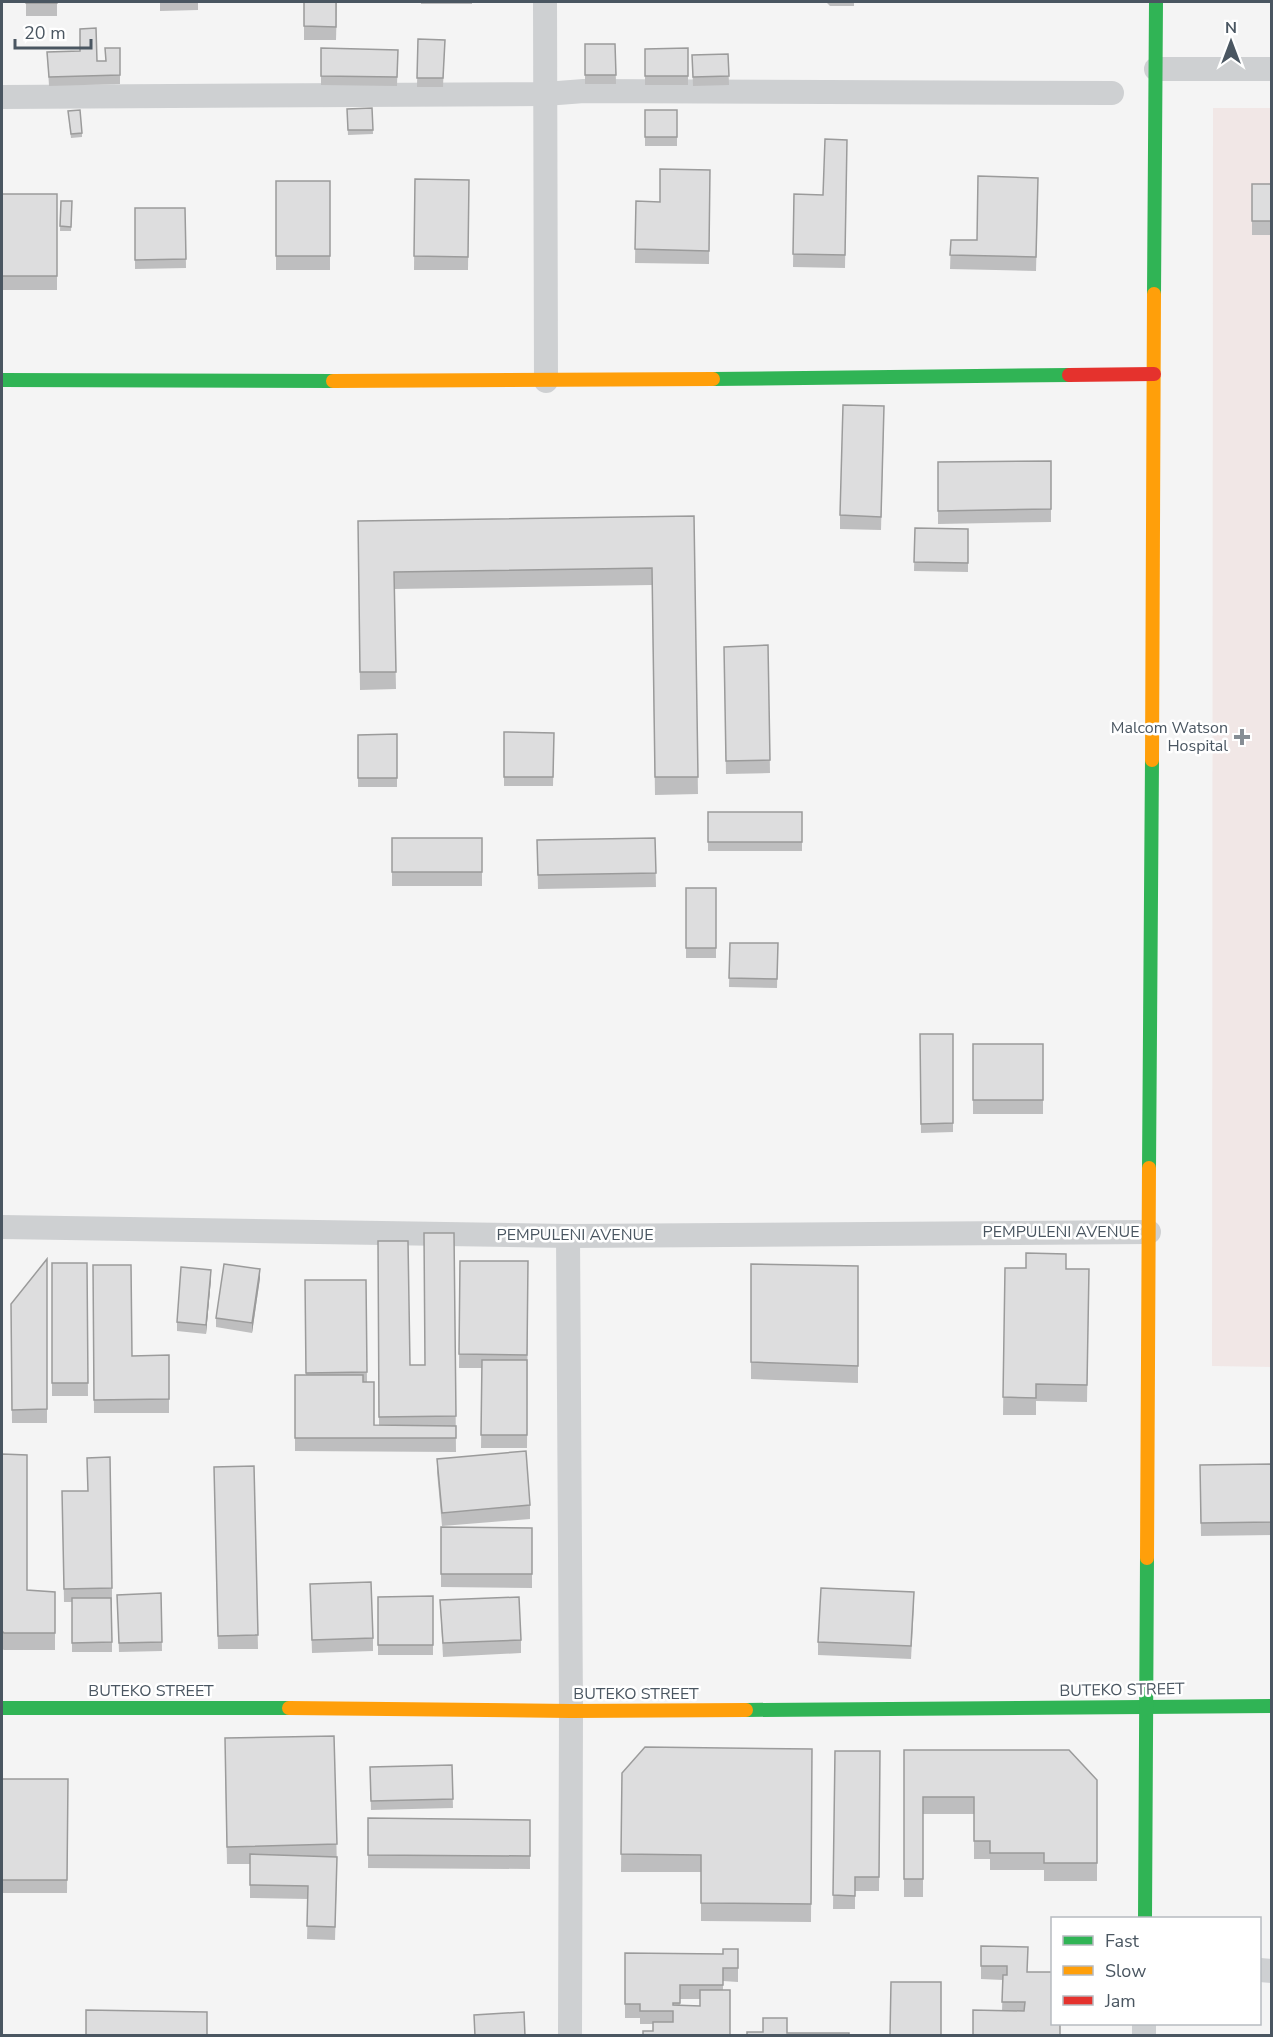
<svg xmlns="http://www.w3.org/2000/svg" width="1273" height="2037" viewBox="0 0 1273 2037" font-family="'Nunito Sans',sans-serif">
	<rect width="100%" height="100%" fill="#f4f4f4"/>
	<path fill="#f1e7e6" d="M1213 108H1271L1272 1367 1212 1366Z"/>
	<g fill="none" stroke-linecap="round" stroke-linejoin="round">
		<g stroke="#ced0d2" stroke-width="24">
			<path d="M545 2 546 381"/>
			<path d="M1156 69H1272"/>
			<path d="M2 97 545 94 584 91 1112 93"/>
			<path d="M2 1227 568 1236 1149 1232"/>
			<path d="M568 1236 571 1711 570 2036"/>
			<path d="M1260 1970 1272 1971"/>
			<path d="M1144 2036V2024"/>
		</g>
		<g stroke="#30b455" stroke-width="14">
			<path d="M1154 294 1156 2"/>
			<path d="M713 379 1069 375"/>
			<path d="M2 380 333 381"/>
			<path d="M1149 1168 1152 760"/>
			<path d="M2 1708H289"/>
			<path d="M746 1710 1272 1706"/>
			<path d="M1145 1918 1147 1558"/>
		</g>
		<g stroke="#ff9f0a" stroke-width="14">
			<path d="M333 381 713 379"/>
			<path d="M1152 760 1154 294"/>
			<path d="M1147 1558 1149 1168"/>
			<path d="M289 1708 571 1711 746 1710"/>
		</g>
		<path stroke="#e5322d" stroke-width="14" d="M1069 375 1154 374"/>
	</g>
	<g fill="#bebebf" fill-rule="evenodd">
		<rect x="26" y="2" width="31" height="14"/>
		<path d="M160 2H198V10L160 11Z"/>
		<path d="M304 2H337L336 40H304Z"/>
		<rect x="421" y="2" width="51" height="2"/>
		<rect x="632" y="2" width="64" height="1"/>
		<path d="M826 2H854V6H830Z"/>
		<path d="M418 39 445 40 443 87H417Z"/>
		<path d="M585 44H615L616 84H585Z"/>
		<path d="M120 48V84L49 86 47 52 97 61H105Z"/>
		<path d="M321 48 398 50 397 86 321 85Z"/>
		<path d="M688 48V85H645V49Z"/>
		<path d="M728 54 729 85 693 86 692 55Z"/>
		<path d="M372 108 373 134 348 135 347 109Z"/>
		<rect x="645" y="110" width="32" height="36"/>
		<path d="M68 111 82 133V137L71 138Z"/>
		<path d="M847 140 845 268 793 267 794 194 823 195Z"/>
		<path d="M710 170 709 264 635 263 636 201 660 202Z"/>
		<path d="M415 179 469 180 468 270H414Z"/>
		<rect x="276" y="181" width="54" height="89"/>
		<rect x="1252" y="184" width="20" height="51"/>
		<path d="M1038 191 1036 271 950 269 951 240H977Z"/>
		<rect x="2" y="194" width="55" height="96"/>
		<path d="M61 201H72L71 231H60Z"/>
		<path d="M135 208H185L186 268 135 269Z"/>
		<path d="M884 419 881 530 840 529V515Z"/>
		<path d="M1051 461V522L938 524V462Z"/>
		<path d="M694 516 698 794 655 795 652 585 394 589 396 689 360 690 358 521Z"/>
		<path d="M915 528 968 529V572L914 571Z"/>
		<path d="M768 645 770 773 726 774 724 647Z"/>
		<path d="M504 732 554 733 553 786H504Z"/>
		<path d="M397 734V787H358V735Z"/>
		<rect x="708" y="812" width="94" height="39"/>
		<rect x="392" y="838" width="90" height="48"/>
		<path d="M655 838 656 887 538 889 537 840Z"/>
		<rect x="686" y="888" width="30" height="70"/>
		<path d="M730 943H778L777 988 729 987Z"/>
		<path d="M920 1034H953V1132L921 1133Z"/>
		<rect x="973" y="1044" width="70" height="70"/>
		<path d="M454 1233 456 1452 295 1451V1375H306L305 1280H366L367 1382 374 1425H379L378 1241 410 1365H425Z"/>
		<path d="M47 1259V1423H12L11 1304Z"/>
		<path d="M460 1261H528L527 1448H481L482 1368H459Z"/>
		<path d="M52 1263H87L88 1396H52Z"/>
		<path d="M751 1264 858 1266V1383L751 1379Z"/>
		<path d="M93 1265 132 1356 169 1355V1413H94Z"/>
		<path d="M1005 1268 1089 1269 1087 1402 1036 1401V1415H1003Z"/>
		<path d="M260 1278 252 1333 216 1327V1318Z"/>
		<path d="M211 1279 206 1334 177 1331V1322Z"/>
		<path d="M2 1454 27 1590 55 1592V1650H4L2 1649Z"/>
		<path d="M437 1459 530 1505V1519L442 1526 437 1472Z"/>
		<path d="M1272 1464V1535L1201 1536 1200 1465Z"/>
		<path d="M254 1466 258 1649H218L214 1467Z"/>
		<path d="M62 1491 112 1588V1652H72V1602H64Z"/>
		<path d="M441 1527 532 1528V1588L441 1587Z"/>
		<path d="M310 1584 373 1638V1651L312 1653Z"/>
		<path d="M161 1593 162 1651 119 1652 117 1595Z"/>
		<path d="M433 1596V1655H378V1597Z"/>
		<path d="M440 1600 521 1640V1653L443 1657Z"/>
		<path d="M914 1605 911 1659 818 1655V1642Z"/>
		<path d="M334 1736 337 1870 335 1940 307 1939 308 1899 250 1898V1864H227L225 1755Z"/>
		<path d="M812 1749 811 1922 701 1921V1872H621L622 1773Z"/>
		<path d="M904 1750 1097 1780V1881H1044V1870H990V1859H974V1814H923V1897H904Z"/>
		<path d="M835 1751H880L879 1891H855V1909H833Z"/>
		<path d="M452 1765 453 1808 371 1810 370 1767Z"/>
		<path d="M2 1779H68L67 1893H2Z"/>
		<path d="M368 1818 530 1820V1869L368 1868Z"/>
		<path d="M981 1946 1027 1972 1053 2024 1002 2011 1003 1980 981 1979Z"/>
		<path d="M738 1949V1982L723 1981V1990L730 2036 653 2031V2024H640V2018H625V1953L723 1954ZM680 1999H700V2006L680 2005Z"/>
	</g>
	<g fill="#9b9b9b">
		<path d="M260 1269V1278L252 1333V1323Z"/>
		<path d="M211 1270V1279L206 1334V1325Z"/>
	</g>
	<g fill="#ddddde" stroke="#9b9b9b" stroke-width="1.5">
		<rect x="26" y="2" width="31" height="1"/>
		<path d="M304 2H336V27L304 26Z"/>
		<path d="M96 28 97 61H106L105 48H120V75L49 77 47 52 80 51V29Z"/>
		<path d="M418 39 445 40 443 78H417Z"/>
		<path d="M585 44H615L616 75H585Z"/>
		<path d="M321 48 398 50 397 77 321 76Z"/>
		<path d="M688 48V76H645V49Z"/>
		<path d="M728 54 729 76 693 77 692 55Z"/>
		<path d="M372 108 373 130H348L347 109Z"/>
		<path d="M80 110 82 133 71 134 68 111Z"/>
		<rect x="645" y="110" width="32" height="27"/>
		<path d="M825 139 847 140 845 255 793 254 794 194 823 195Z"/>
		<path d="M660 169 710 170 709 251 635 249 636 201 660 202Z"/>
		<path d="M978 176 1038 178 1036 257 950 255 951 240H977Z"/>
		<path d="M415 179 469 180 468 257 414 256Z"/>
		<rect x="276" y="181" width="54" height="75"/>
		<rect x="1252" y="184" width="20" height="37"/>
		<rect x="2" y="194" width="55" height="82"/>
		<path d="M61 201H72L71 227 60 226Z"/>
		<path d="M135 208H185L186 259 135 260Z"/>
		<path d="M843 405 884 406 881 517 840 515Z"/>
		<path d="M1051 461V509L938 511V462Z"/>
		<path d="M694 516 698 777H655L652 568 394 572 396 672H360L358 521Z"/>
		<path d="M915 528 968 529V563L914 562Z"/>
		<path d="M768 645 770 760 726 761 724 647Z"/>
		<path d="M504 732 554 733 553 777H504Z"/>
		<path d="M397 734V778H358V735Z"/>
		<rect x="708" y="812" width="94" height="30"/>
		<rect x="392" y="838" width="90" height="34"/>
		<path d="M655 838 656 873 538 875 537 840Z"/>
		<rect x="686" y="888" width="30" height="60"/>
		<path d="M730 943H778L777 979 729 978Z"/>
		<path d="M920 1034H953V1123L921 1124Z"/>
		<rect x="973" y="1044" width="70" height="56"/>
		<path d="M424 1233H454L456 1416 379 1417 378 1241H408L410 1365H425Z"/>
		<path d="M1026 1253 1066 1254V1269H1089L1087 1385 1036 1384V1398L1003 1397 1005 1268H1026Z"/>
		<path d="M47 1259V1409L12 1410 11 1304Z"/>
		<path d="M460 1261H528L527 1355 459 1354Z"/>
		<path d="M52 1263H87L88 1383H52Z"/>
		<path d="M224 1264 260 1269 252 1323 216 1318Z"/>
		<path d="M751 1264 858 1266V1366L751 1362Z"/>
		<path d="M93 1265H131L132 1356 169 1355V1399L94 1400Z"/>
		<path d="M181 1267 211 1270 206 1325 177 1322Z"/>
		<path d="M305 1280H366L367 1372 306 1373Z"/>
		<path d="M482 1360H527V1435H481Z"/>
		<path d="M295 1375H363V1382H374V1425L456 1426V1438H295Z"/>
		<path d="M526 1451 530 1505 442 1513 437 1459Z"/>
		<path d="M2 1454 27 1455V1590L55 1592V1633H4L2 1631Z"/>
		<path d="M110 1457 112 1588 64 1589 62 1491H88L87 1458Z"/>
		<path d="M1272 1464V1522L1201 1523 1200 1465Z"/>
		<path d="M254 1466 258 1635 218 1636 214 1467Z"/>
		<path d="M441 1527 532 1528V1574H441Z"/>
		<path d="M371 1582 373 1638 312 1640 310 1584Z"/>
		<path d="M821 1588 914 1592 911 1646 818 1642Z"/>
		<path d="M161 1593 162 1642 119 1643 117 1595Z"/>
		<path d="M433 1596V1645H378V1597Z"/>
		<path d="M519 1597 521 1640 443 1643 440 1600Z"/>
		<path d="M72 1598H111L112 1642 72 1643Z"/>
		<path d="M334 1736 337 1844 227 1847 225 1738Z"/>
		<path d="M645 1747 812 1749 811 1904 701 1903V1855L621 1854 622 1773Z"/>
		<path d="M904 1750H1069L1097 1780V1863H1044V1853H990V1841H974V1797H923V1879H904Z"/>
		<path d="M835 1751H880L879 1877H855V1896L833 1895Z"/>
		<path d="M452 1765 453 1799 371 1801 370 1767Z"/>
		<path d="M2 1779H68L67 1880H2Z"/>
		<path d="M368 1818 530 1820V1856L368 1855Z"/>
		<path d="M250 1854 337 1857 335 1927 307 1926 308 1886 250 1885Z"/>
		<path d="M981 1946 1028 1947 1027 1972H1053V2024H1060V2036H973V2010L1024 2011 1025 2002H1002L1003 1975H1007V1966H981Z"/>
		<path d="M723 1949H738V1968H723V1985H680V2003H673V2005L700 2006V1990H730V2036H643V2031H653V2022H673V2011H640V2004H625V1953L723 1954Z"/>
		<path d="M891 1982H941V2036H890Z"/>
		<path d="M86 2010 207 2012V2036H86Z"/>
		<path d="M524 2012 525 2036H475L474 2015Z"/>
		<path d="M763 2018H787V2033H849V2036H747V2032H763Z"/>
	</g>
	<path fill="#868d94" stroke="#fff" stroke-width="2" d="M1239 728h6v6h6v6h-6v6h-6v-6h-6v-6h6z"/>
	<g text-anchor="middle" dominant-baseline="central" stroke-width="5" stroke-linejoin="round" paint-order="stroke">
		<g font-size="16" fill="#4a5661" stroke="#fff" text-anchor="end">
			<text x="1228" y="728">Malcom Watson<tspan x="1228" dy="18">Hospital</tspan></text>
		</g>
		<g font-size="16" fill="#4a5661" stroke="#fff">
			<text x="1061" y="1232">PEMPULENI AVENUE</text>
			<text x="575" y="1235">PEMPULENI AVENUE</text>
			<text transform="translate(1122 1690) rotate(-1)">BUTEKO STREET</text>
			<text x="151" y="1691">BUTEKO STREET</text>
			<text x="636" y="1694">BUTEKO STREET</text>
		</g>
	</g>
	<rect width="1273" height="2037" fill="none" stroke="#4a5661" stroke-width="6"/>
	<rect x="1051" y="1917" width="210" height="108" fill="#ffffff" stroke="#b7bbc0" stroke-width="1.5"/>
	<rect x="1063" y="1936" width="30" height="9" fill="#30b455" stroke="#b7bbc0" stroke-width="1.5"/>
	<text x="1105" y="1947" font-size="18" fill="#4a5661">Fast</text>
	<rect x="1063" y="1966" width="30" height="9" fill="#ff9f0a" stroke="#b7bbc0" stroke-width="1.5"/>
	<text x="1105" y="1977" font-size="18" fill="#4a5661">Slow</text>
	<rect x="1063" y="1996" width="30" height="9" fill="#e5322d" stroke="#b7bbc0" stroke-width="1.5"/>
	<text x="1105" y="2007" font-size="18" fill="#4a5661">Jam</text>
	<g transform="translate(1231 42)" stroke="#ffffff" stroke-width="4.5" paint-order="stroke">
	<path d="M0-4.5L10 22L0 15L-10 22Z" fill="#4a5661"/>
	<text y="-9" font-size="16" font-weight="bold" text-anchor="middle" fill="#4a5661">N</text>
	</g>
	<path d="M15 39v9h76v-9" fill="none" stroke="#4a5661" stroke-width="3"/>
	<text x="24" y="39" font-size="18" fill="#4a5661" stroke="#ffffff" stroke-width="4.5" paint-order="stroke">20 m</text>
</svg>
